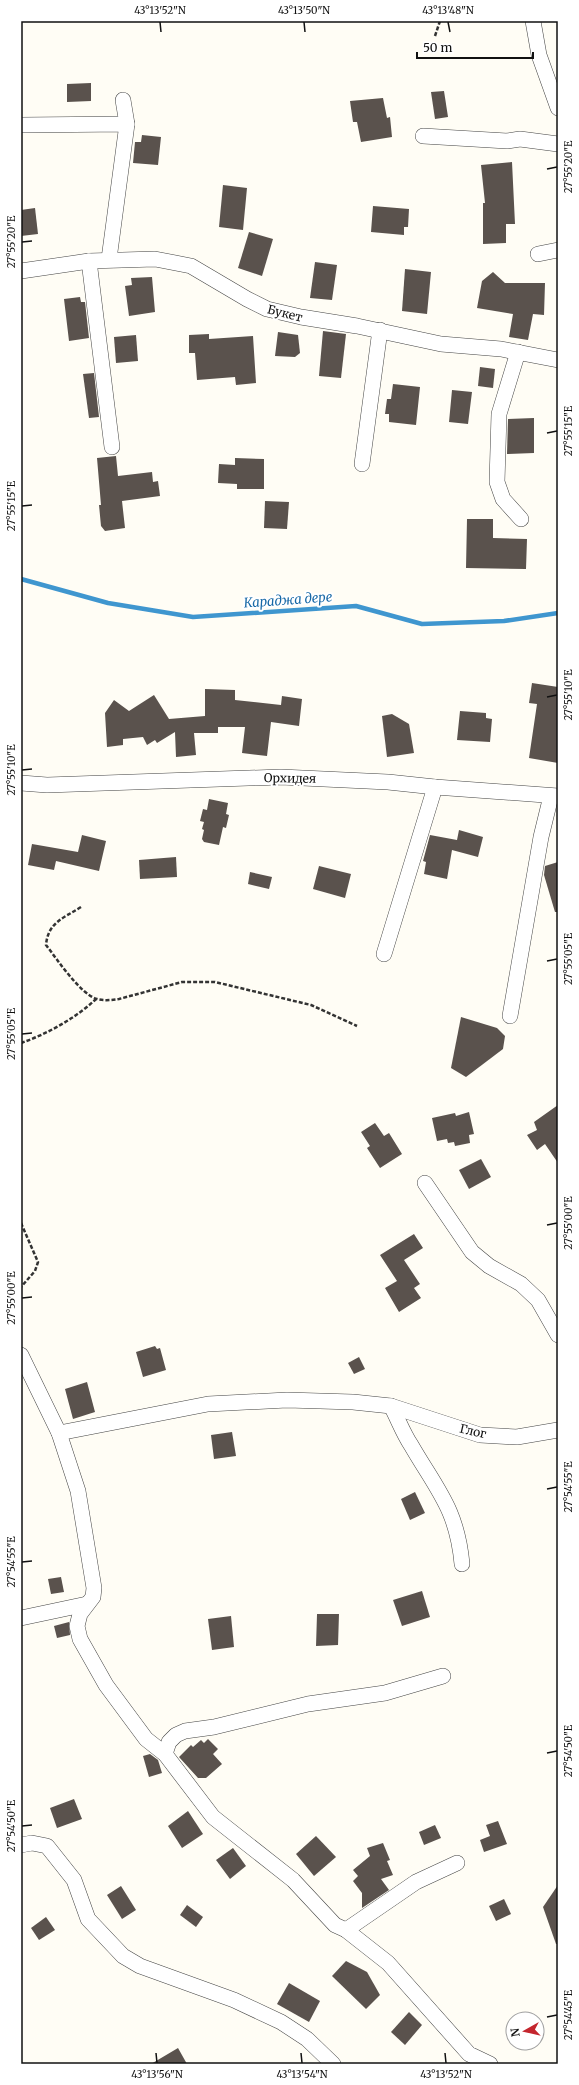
<svg xmlns="http://www.w3.org/2000/svg" width="579" height="2085" viewBox="0 0 579 2085" font-family="Merriweather,serif">
	<rect width="100%" height="100%" fill="#fffdf5"/>
	<g fill="none" stroke-linecap="round" stroke-linejoin="round">
		<path stroke="#3f96cf" stroke-width="4.5" d="M21 579 108 603 193 617 356 606 422 624 504 621 558 613"/>
	</g>
	<g fill="#5a524d">
		<path d="M91 83V101L67 102V84Z"/>
		<path d="M444 91 448 117 435 119 431 92Z"/>
		<path d="M383 98 387 118 390 117 392 137 361 142 357 122H353L350 101Z"/>
		<path d="M142 135 161 137 158 165 133 163 135 142H141Z"/>
		<path d="M512 162 515 224H506V243L483 244V203H485L481 165Z"/>
		<path d="M223 185 247 188 243 230 219 227Z"/>
		<path d="M373 206 409 209 408 227H404V235L371 232Z"/>
		<path d="M35 208 38 234 21 236V210Z"/>
		<path d="M249 232 273 239 262 276 238 268Z"/>
		<path d="M315 262 337 265 332 300 310 298Z"/>
		<path d="M405 269 431 272 427 314 402 311Z"/>
		<path d="M493 272 505 283H545L544 315 533 314 528 340 509 337 513 314 477 308 482 281Z"/>
		<path d="M152 277 155 312 129 316 125 286 132 285 131 278Z"/>
		<path d="M80 297 81 302H85L89 338 69 341 64 299Z"/>
		<path d="M323 331 346 334 341 378 319 376Z"/>
		<path d="M278 332 298 335 300 353 295 357 275 356Z"/>
		<path d="M209 334V339L253 336 256 383 236 385 235 377 197 380 195 353H189V335Z"/>
		<path d="M136 335 138 361 116 363 114 337Z"/>
		<path d="M480 367 495 369 493 388 478 386Z"/>
		<path d="M94 373 99 417 89 418 83 374Z"/>
		<path d="M393 384 420 387 416 425 389 422V414H385L387 399H391Z"/>
		<path d="M452 390 472 392 468 424 449 422Z"/>
		<path d="M534 418V453L507 454 508 419Z"/>
		<path d="M116 456 118 476 152 472 153 482 158 481 160 496 122 501 125 528 105 531 101 526 99 505H101L97 458Z"/>
		<path d="M235 458 264 459V489H237V484L218 483 219 464 235 465Z"/>
		<path d="M265 501 289 502 287 529 264 528Z"/>
		<path d="M467 519H493V538L527 539 526 569 466 568Z"/>
		<path d="M532 683 558 687V763L529 758 537 704 529 703Z"/>
		<path d="M205 689 235 690V700L281 705 282 696 302 699 299 726 271 722 267 756 242 753 245 727H218V733H194L196 755 176 757 175 732 157 743 155 740 147 745 143 737 123 739V745L107 747 105 713 114 700 129 711 154 695 169 719 205 716Z"/>
		<path d="M460 711 486 713V718L492 719 490 742 457 740Z"/>
		<path d="M392 714 409 724 414 753 387 757 382 716Z"/>
		<path d="M209 799 228 803 226 814 229 815 226 828 223 827 219 845 204 842 202 839 204 830 202 829 204 822 200 821 203 809 207 810Z"/>
		<path d="M459 830 483 837 478 857 452 850 447 879 424 874 426 862 423 861 430 835 457 840Z"/>
		<path d="M82 835 106 841 99 871 56 861 54 870 28 865 32 844 78 852Z"/>
		<path d="M176 857 177 877 140 879 139 860Z"/>
		<path d="M558 862V912H555L544 875 545 866Z"/>
		<path d="M319 866 351 874 345 898 313 889Z"/>
		<path d="M250 872 272 877 269 889 248 884Z"/>
		<path d="M461 1017 497 1028 505 1036 503 1049 466 1077 451 1068Z"/>
		<path d="M558 1105V1163L545 1144 537 1150 527 1135 537 1130 534 1122Z"/>
		<path d="M469 1112 474 1134 469 1135 470 1143 455 1146 454 1142 448 1143 447 1139 437 1141 432 1118 455 1113 456 1116Z"/>
		<path d="M375 1123 384 1136 389 1133 402 1154 380 1168 367 1148 370 1146 361 1132Z"/>
		<path d="M481 1159 491 1177 469 1189 459 1170Z"/>
		<path d="M414 1234 423 1248 404 1260 420 1284 414 1288 421 1298 399 1312 385 1288 397 1281 380 1255Z"/>
		<path d="M155 1346 157 1349 160 1348 166 1370 143 1377 136 1352Z"/>
		<path d="M359 1357 365 1369 354 1374 348 1363Z"/>
		<path d="M87 1382 95 1412 73 1419 65 1389Z"/>
		<path d="M232 1432 236 1456 214 1459 211 1435Z"/>
		<path d="M415 1492 425 1513 410 1520 401 1499Z"/>
		<path d="M61 1577 64 1592 51 1594 48 1579Z"/>
		<path d="M422 1591 430 1617 402 1626 393 1600Z"/>
		<path d="M317 1614H339L338 1645 316 1646Z"/>
		<path d="M231 1616 234 1647 212 1650 208 1619Z"/>
		<path d="M69 1622 70 1635 57 1638 54 1626Z"/>
		<path d="M208 1739 218 1749 213 1754 222 1764 206 1778H198L179 1757 191 1745 193 1747 201 1740 204 1743Z"/>
		<path d="M150 1754 158 1760 162 1773 149 1777 143 1756Z"/>
		<path d="M74 1799 82 1819 57 1828 50 1808Z"/>
		<path d="M188 1811 203 1834 182 1848 168 1826Z"/>
		<path d="M498 1821 507 1844 484 1852 480 1840 490 1836 486 1825Z"/>
		<path d="M435 1825 441 1838 424 1845 419 1832Z"/>
		<path d="M316 1836 336 1857 314 1876 296 1854Z"/>
		<path d="M383 1843 390 1860 387 1861 393 1875 381 1879 389 1890 362 1908V1893L353 1881 358 1876 353 1870 370 1856 367 1848Z"/>
		<path d="M233 1848 246 1866 230 1879 216 1860Z"/>
		<path d="M558 1885V1944H556L543 1907Z"/>
		<path d="M121 1886 136 1910 122 1919 107 1895Z"/>
		<path d="M504 1899 511 1914 496 1921 489 1906Z"/>
		<path d="M187 1905 203 1917 196 1927 180 1915Z"/>
		<path d="M46 1917 55 1930 39 1940 31 1928Z"/>
		<path d="M346 1961 367 1972 380 1995 366 2009 332 1976Z"/>
		<path d="M289 1983 320 2001 309 2022 277 2004Z"/>
		<path d="M409 2012 422 2025 405 2045 391 2032Z"/>
		<path d="M178 2048 187 2064H151Z"/>
	</g>
	<g fill="none" stroke-linecap="round" stroke-linejoin="round">
		<defs>
			<g id="minor">
				<path d="M533 21 539 55 558 108"/>
				<path d="M123 100 127 124"/>
				<path d="M21 125 127 124 109 259"/>
				<path d="M423 136 507 141 520 139 558 144"/>
				<path d="M538 254 558 250"/>
				<path d="M89 261 112 447"/>
				<path d="M21 271 89 261 155 259 191 266 247 299 267 309 301 317 357 326 441 344 501 349 558 360"/>
				<path d="M518 352 499 414 497 482 503 499 521 519"/>
				<path d="M362 464 380 330"/>
				<path d="M21 783 47 785 281 777 388 782 435 787 558 796"/>
				<path d="M384 954 435 787"/>
				<path d="M510 1016 541 837 551 796"/>
				<path d="M425 1183 472 1252 489 1266 521 1284 538 1300 558 1335"/>
				<path d="M21 1355 59 1433 78 1491 94 1588 93 1597 80 1614 77 1626 80 1639 106 1685 146 1739 165 1754 213 1817 293 1880 335 1925 346 1930 388 1963 469 2054 490 2064"/>
				<path d="M391 1406C398 1419 403 1433 411 1445 437 1490 457 1509 462 1564"/>
				<path d="M59 1433 208 1404 287 1400 353 1402 391 1406 480 1435 517 1437 558 1430"/>
				<path d="M21 1618 87 1604"/>
				<path d="M165 1754 169 1742 176 1735 185 1731 214 1727 308 1704 385 1693 443 1676"/>
				<path d="M21 1845 32 1843 47 1846 74 1880 88 1919 123 1956 140 1966 234 2000 281 2022 307 2039 333 2064"/>
				<path d="M346 1930 416 1882 457 1863"/>
			</g>
		</defs>
		<use href="#minor" stroke="#444" stroke-width="16"/>
		<g stroke="#333" stroke-width="2.5" stroke-dasharray="4 2" stroke-linecap="butt">
			<path d="M435 36 440 21"/>
			<path d="M81 907C64 918 48 922 46 945 57 959 80 994 97 999 104 1001 112 1000 119 999L182 982H215L311 1005 357 1026"/>
			<path d="M21 1043C47 1034 76 1018 96 999"/>
			<path d="M21 1223 38 1262 35 1271 21 1287"/>
		</g>
		<use href="#minor" stroke="#fff" stroke-width="15"/>
	</g>
	<path fill="none" stroke="#111" stroke-width="1.5" d="M160 22 161 32M304 22 305 32M448 22 450 32M547 169 557 167M22 242 32 241M547 433 557 431M22 506 32 505M547 697 557 695M22 770 32 769M547 961 557 959M22 1034 32 1033M547 1225 557 1223M22 1298 32 1297M547 1489 557 1487M22 1562 32 1561M547 1753 557 1751M22 1826 32 1825M547 2017 557 2015M156 2053 157 2063M301 2053 302 2063M445 2053 446 2063"/>
	<g text-anchor="middle" dominant-baseline="central" stroke-width="4" stroke-linejoin="round" paint-order="stroke">
		<g font-size="12" fill="#111" stroke="#fff">
			<text transform="translate(285 313) rotate(14)">Букет</text>
			<text transform="translate(290 778) rotate(1)">Орхидея</text>
			<text transform="translate(473 1431) rotate(13)">Глог</text>
		</g>
		<g font-size="13" font-style="italic" fill="#1768a6" stroke="#fff">
			<text transform="translate(288 600) rotate(-4)">Караджа дере</text>
		</g>
	</g>
	<rect width="579" height="2085" fill="none" stroke="#ffffff" stroke-width="44"/>
	<g transform="translate(525 2031) rotate(262)"><circle r="19" fill="#ffffff" stroke="#a0a0a0"/>
	<path d="M0-3L7 15L0 10L-7 15Z" fill="#c4262e"/>
	<text y="-6" font-size="11" font-weight="bold" text-anchor="middle" fill="#111111">N</text>
	</g>
	<path d="M417 52v6h116v-6" fill="none" stroke="#111111" stroke-width="2"/>
	<text x="423" y="52" font-size="12" fill="#111111" stroke="#ffffff" stroke-width="3" paint-order="stroke">50 m</text>
	<rect x="22" y="22" width="535" height="2041" fill="none" stroke="#111" stroke-width="1.5"/>
	<g font-size="10" text-anchor="middle" fill="#111">
		<text x="160" y="14">43°13'52"N</text>
		<text x="304" y="14">43°13'50"N</text>
		<text x="448" y="14">43°13'48"N</text>
		<text transform="translate(568 167) rotate(-90)" y="4">27°55'20"E</text>
		<text transform="translate(11 242) rotate(-90)" y="4">27°55'20"E</text>
		<text transform="translate(568 431) rotate(-90)" y="4">27°55'15"E</text>
		<text transform="translate(11 506) rotate(-90)" y="4">27°55'15"E</text>
		<text transform="translate(568 695) rotate(-90)" y="4">27°55'10"E</text>
		<text transform="translate(11 770) rotate(-90)" y="4">27°55'10"E</text>
		<text transform="translate(568 959) rotate(-90)" y="4">27°55'05"E</text>
		<text transform="translate(11 1034) rotate(-90)" y="4">27°55'05"E</text>
		<text transform="translate(568 1223) rotate(-90)" y="4">27°55'00"E</text>
		<text transform="translate(11 1298) rotate(-90)" y="4">27°55'00"E</text>
		<text transform="translate(568 1487) rotate(-90)" y="4">27°54'55"E</text>
		<text transform="translate(11 1562) rotate(-90)" y="4">27°54'55"E</text>
		<text transform="translate(568 1751) rotate(-90)" y="4">27°54'50"E</text>
		<text transform="translate(11 1826) rotate(-90)" y="4">27°54'50"E</text>
		<text transform="translate(568 2015) rotate(-90)" y="4">27°54'45"E</text>
		<text x="157" y="2078">43°13'56"N</text>
		<text x="302" y="2078">43°13'54"N</text>
		<text x="446" y="2078">43°13'52"N</text>
	</g>
</svg>
